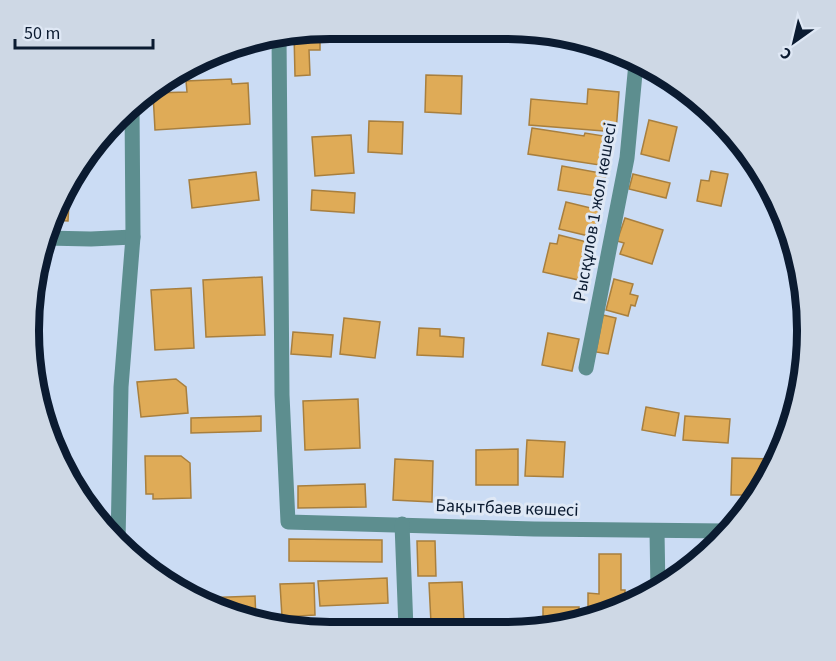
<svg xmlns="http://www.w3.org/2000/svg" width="836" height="661" viewBox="0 0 836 661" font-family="'Source Sans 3',sans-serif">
	<rect width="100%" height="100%" fill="#cbdcf4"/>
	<g fill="#dfab57" stroke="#a87f3e" stroke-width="1.5">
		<path d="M320 30V50H309L310 75 295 76 294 33Z"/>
		<path d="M426 75 462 76 461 114 425 112Z"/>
		<path d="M231 79 232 84 248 83 250 124 155 130 153 93 187 92 186 81Z"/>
		<path d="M588 89 619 92 616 132 529 125 531 99 587 104Z"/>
		<path d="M649 120 677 127 669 161 641 154Z"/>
		<path d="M369 121 403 122 402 154 368 152Z"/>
		<path d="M532 128 584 136 585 133 610 137 606 166 528 154Z"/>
		<path d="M351 135 354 173 315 176 312 137Z"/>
		<path d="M562 166 606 174 602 197 558 190Z"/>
		<path d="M711 171 728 174 721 206 697 201 701 180 709 181Z"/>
		<path d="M256 172 259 200 192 208 189 180Z"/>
		<path d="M633 174 670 183 666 198 629 189Z"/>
		<path d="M67 184H70L68 221 52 220Z"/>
		<path d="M312 190 355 193 354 213 311 210Z"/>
		<path d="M566 202 599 210 593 237 559 229Z"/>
		<path d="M625 218 663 230 652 264 620 254 624 243 617 241Z"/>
		<path d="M559 235 591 243 583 281 543 272 550 243 557 244Z"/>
		<path d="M262 277 265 335 206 337 203 280Z"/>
		<path d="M614 279 633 284 630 294 638 296 635 306 631 305 628 316 606 310Z"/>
		<path d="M191 288 194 348 155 350 151 290Z"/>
		<path d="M603 315 616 318 608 354 596 352Z"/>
		<path d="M344 318 380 322 375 358 340 354Z"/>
		<path d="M419 328 440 329V336L464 338 463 357 417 355Z"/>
		<path d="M293 332 333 335 331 357 291 354Z"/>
		<path d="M548 333 579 339 572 371 542 365Z"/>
		<path d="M176 379 186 387 188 413 141 417 137 382Z"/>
		<path d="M358 399 360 448 305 450 303 401Z"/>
		<path d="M646 407 679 413 675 436 642 430Z"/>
		<path d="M261 416V431L191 433V418Z"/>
		<path d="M685 416 730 419 728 443 683 440Z"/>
		<path d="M527 440 565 442 563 477 525 476Z"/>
		<path d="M518 449V485H476V450Z"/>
		<path d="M145 456H181L190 463 191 498 153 499V494H146Z"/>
		<path d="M732 458 772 459 752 500H744V495H731Z"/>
		<path d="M395 459 433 461 432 502 393 500Z"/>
		<path d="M365 484 366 507 298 508V486Z"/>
		<path d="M289 539 382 540V562L289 561Z"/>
		<path d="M417 541H435L436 576H418Z"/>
		<path d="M599 554H621V590H625V606L602 617 588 619V593L599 594Z"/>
		<path d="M387 578 388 603 320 606 318 581Z"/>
		<path d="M462 582 464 622 431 623 429 583Z"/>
		<path d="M314 583 315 615 282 617 280 584Z"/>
		<path d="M255 596 256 620 202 598Z"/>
		<path d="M543 607H579V621L555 626H543Z"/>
	</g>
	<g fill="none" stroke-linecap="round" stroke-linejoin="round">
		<g stroke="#5d8e8f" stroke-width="15">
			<path d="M279 35 282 395 288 522 534 529 726 531"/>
			<path d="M45 238 91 239 133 237"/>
			<path d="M586 368 627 158 636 63"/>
			<path d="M402 524 406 629"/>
			<path d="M657 531 658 591"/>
			<path d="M118 543 121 387 133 237 132 105"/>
		</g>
	</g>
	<g text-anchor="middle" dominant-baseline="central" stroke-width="6" stroke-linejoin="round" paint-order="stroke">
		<g font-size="18" fill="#0b1b31" stroke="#dfe8f5">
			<text transform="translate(595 212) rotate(-80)">Рысқұлов 1 жол көшесі</text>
			<text transform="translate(507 508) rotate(2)">Бақытбаев көшесі</text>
		</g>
	</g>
	<path d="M0 0H836V661H0ZM330 39H506A291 291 0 0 1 797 330V331A291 291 0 0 1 506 622H330A291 291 0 0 1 39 331V330A291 291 0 0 1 330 39Z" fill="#ced8e5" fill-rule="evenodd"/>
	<path fill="none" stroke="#0b1b31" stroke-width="8" d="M330 39H506A291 291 0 0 1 797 330V331A291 291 0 0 1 506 622H330A291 291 0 0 1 39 331V330A291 291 0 0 1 330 39Z"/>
	<g transform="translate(794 42) rotate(214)" stroke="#dfe8f5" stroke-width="4.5" paint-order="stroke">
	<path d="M0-4.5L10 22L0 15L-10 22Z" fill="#0b1b31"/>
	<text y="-9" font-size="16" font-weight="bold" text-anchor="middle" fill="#0b1b31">С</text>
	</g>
	<path d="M15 39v9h138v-9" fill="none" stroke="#0b1b31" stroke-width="3"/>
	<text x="24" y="39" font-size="18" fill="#0b1b31" stroke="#dfe8f5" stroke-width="4.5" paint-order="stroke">50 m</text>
</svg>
